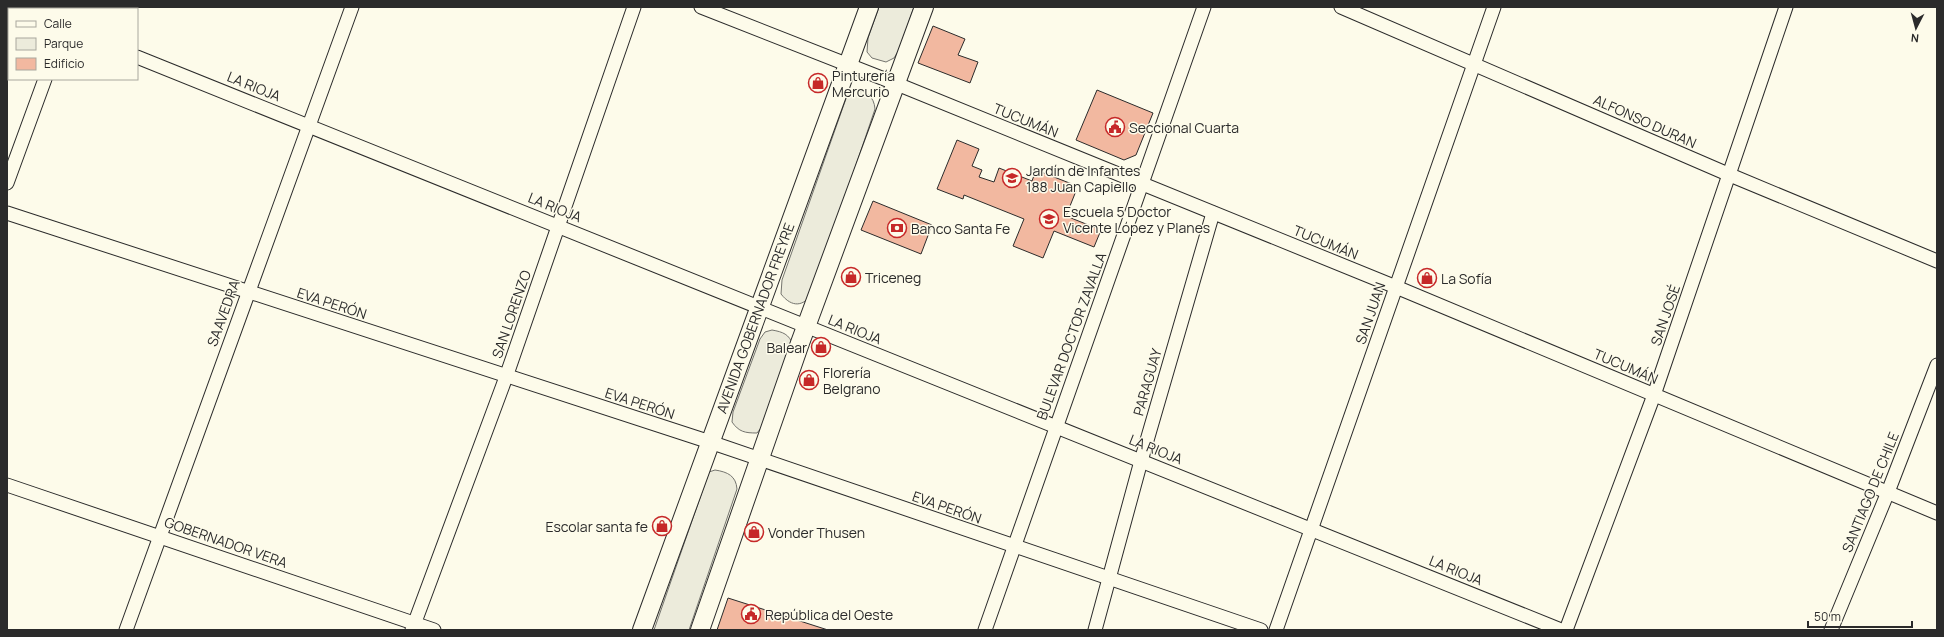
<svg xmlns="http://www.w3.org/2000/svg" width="1944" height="637" viewBox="0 0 1944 637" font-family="Manrope,sans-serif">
	<rect width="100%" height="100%" fill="#fdfbea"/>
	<g fill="#ecebdb" stroke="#74746e">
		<path d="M879 7H914L899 50 894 58 886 62 872 58 867 52 868 38Z"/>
		<path d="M854 90C866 91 874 96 875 109L813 292C804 307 792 308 781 294L782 280 848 93Z"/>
		<path d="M772 330C783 332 789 334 793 345L765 423 757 433C745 433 739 432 732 422L733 412 760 339 765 332Z"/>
		<path d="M715 470C728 472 736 476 737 489L689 630H654L709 472Z"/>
	</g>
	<g fill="#f2b8a0" stroke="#2b2b2b">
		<path d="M933 26 965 39 958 55 978 62 970 83 918 63Z"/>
		<path d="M1097 90 1153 113 1136 155 1124 160 1076 140Z"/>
		<path d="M957 140 979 149 972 166 982 170 979 177 994 182 999 168 1032 181 1036 170 1072 184 1076 191 1066 216 1101 230 1094 247 1054 231 1043 258 1013 246 1024 219 964 195 963 199 937 189Z"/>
		<path d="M873 201 932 225 921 254 861 230Z"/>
		<path d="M728 598 828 630H717Z"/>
	</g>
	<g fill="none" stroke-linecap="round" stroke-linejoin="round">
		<defs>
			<g id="street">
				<path d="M13 7 18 9"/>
				<path d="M701 7 897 84 1396 287 1937 513"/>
				<path d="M1341 7 1730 175 1937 261"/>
				<path d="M70 9 71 7"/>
				<path d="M137 57 1561 630"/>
				<path d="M7 183 45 79"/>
				<path d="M7 213 710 442 1261 630"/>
				<path d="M7 485 434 630"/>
				<path d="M126 630 352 7"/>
				<path d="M412 630 506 377 634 7"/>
				<path d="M985 630 1204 7"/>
				<path d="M1095 630 1141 461 1213 213"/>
				<path d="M1276 630 1494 7"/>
				<path d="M1566 630 1654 395 1786 7"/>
				<path d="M1831 630 1888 492 1937 365"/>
			</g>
			<g id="secondary">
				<path d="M642 630 869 7"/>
				<path d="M700 630 800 343 924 7"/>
			</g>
		</defs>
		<use href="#street" stroke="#2b2b2b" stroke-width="15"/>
		<use href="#secondary" stroke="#2b2b2b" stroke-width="20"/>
		<use href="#street" stroke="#fdfbea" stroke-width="13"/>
		<use href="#secondary" stroke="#fdfbea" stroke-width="18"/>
	</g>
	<defs>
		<symbol id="shop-ring" viewBox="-11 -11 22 22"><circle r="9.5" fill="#fdfbea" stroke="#c62828" stroke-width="1.5"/><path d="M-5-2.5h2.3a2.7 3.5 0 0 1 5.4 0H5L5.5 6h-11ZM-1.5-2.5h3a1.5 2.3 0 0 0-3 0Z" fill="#c62828"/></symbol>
		<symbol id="civic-ring" viewBox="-11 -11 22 22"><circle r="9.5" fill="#fdfbea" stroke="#c62828" stroke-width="1.5"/><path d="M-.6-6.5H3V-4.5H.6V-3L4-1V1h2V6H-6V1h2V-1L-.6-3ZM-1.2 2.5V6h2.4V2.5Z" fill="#c62828"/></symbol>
		<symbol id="school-ring" viewBox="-11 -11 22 22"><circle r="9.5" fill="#fdfbea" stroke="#c62828" stroke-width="1.5"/><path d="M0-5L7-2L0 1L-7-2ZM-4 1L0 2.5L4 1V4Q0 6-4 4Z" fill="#c62828"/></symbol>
		<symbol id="bank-ring" viewBox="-11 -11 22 22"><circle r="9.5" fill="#fdfbea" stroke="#c62828" stroke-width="1.5"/><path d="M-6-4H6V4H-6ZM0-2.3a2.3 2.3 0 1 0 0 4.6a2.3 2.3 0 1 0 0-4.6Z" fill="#c62828"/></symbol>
	</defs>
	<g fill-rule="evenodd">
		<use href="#shop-ring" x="807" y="72" width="22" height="22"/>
		<use href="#civic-ring" x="1104" y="116" width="22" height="22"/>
		<use href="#school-ring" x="1001" y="167" width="22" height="22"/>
		<use href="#school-ring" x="1038" y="208" width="22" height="22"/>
		<use href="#bank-ring" x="886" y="217" width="22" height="22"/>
		<use href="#shop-ring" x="840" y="266" width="22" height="22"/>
		<use href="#shop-ring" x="1416" y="267" width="22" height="22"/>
		<use href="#shop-ring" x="810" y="336" width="22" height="22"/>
		<use href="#shop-ring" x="798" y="369" width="22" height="22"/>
		<use href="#shop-ring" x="651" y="515" width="22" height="22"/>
		<use href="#shop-ring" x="743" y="521" width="22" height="22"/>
		<use href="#civic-ring" x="740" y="603" width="22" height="22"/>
	</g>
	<g text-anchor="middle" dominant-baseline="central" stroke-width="3" stroke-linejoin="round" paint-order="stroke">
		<g font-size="14" fill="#2b2b2b" stroke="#fdfbea" text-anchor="start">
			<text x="832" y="75">Pinturería<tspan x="832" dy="16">Mercurio</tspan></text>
			<text x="1129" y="127">Seccional Cuarta</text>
			<text x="1026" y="170">Jardín de Infantes<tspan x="1026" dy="16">188 Juan Capiello</tspan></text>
			<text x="1063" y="211">Escuela 5 Doctor<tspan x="1063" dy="16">Vicente López y Planes</tspan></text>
			<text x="911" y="228">Banco Santa Fe</text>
			<text x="865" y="277">Triceneg</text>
			<text x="1441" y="278">La Sofía</text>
			<text x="807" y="347" text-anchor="end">Balear</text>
			<text x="823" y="372">Florería<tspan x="823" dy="16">Belgrano</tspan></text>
			<text x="648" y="526" text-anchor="end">Escolar santa fe</text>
			<text x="768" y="532">Vonder Thusen</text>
			<text x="765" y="614">República del Oeste</text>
		</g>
		<g font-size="14" fill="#2b2b2b" stroke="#fdfbea">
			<text transform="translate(254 86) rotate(22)">LA RIOJA</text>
			<text transform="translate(1026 120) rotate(22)">TUCUMÁN</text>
			<text transform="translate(1645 121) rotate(24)">ALFONSO DURAN</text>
			<text transform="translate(555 207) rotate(22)">LA RIOJA</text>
			<text transform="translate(1326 242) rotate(22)">TUCUMÁN</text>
			<text transform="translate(332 303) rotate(18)">EVA PERÓN</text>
			<text transform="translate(223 313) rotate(-70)">SAAVEDRA</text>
			<text transform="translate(1370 313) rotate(-71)">SAN JUAN</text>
			<text transform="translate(511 314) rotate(-71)">SAN LORENZO</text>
			<text transform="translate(1665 315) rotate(-71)">SAN JOSÉ</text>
			<text transform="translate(755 318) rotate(-70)">AVENIDA GOBERNADOR FREYRE</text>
			<text transform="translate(855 329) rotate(22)">LA RIOJA</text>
			<text transform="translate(1071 336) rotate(-70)">BULEVAR DOCTOR ZAVALLA</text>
			<text transform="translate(1626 366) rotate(23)">TUCUMÁN</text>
			<text transform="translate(1147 382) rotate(-74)">PARAGUAY</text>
			<text transform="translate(640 403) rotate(18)">EVA PERÓN</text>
			<text transform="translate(1156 449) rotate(22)">LA RIOJA</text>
			<text transform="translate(1870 492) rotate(-68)">SANTIAGO DE CHILE</text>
			<text transform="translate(947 507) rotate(19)">EVA PERÓN</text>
			<text transform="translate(226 542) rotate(19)">GOBERNADOR VERA</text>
			<text transform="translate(1456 570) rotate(22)">LA RIOJA</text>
		</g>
	</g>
	<rect width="1944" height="637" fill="none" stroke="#2b2b2b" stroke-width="16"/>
	<rect x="8" y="8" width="130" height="72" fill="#fdfbea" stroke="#a9a89e"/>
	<rect x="16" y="21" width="20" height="6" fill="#fdfbea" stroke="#a9a89e"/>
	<text x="44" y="28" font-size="12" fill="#2b2b2b">Calle</text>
	<rect x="16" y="38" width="20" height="12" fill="#ecebdb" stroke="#a9a89e"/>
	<text x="44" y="48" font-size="12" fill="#2b2b2b">Parque</text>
	<rect x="16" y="58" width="20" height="12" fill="#f2b8a0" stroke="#a9a89e"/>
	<text x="44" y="68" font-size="12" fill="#2b2b2b">Edificio</text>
	<g transform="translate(1916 28) rotate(186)" stroke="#fdfbea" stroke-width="3" paint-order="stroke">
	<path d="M0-3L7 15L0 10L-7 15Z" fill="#2b2b2b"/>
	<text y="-6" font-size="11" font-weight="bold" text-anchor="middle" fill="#2b2b2b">N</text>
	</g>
	<path d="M1808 621v6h104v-6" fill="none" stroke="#2b2b2b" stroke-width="2"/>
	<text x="1814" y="621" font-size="12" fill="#2b2b2b" stroke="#fdfbea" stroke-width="3" paint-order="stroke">50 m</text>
</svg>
